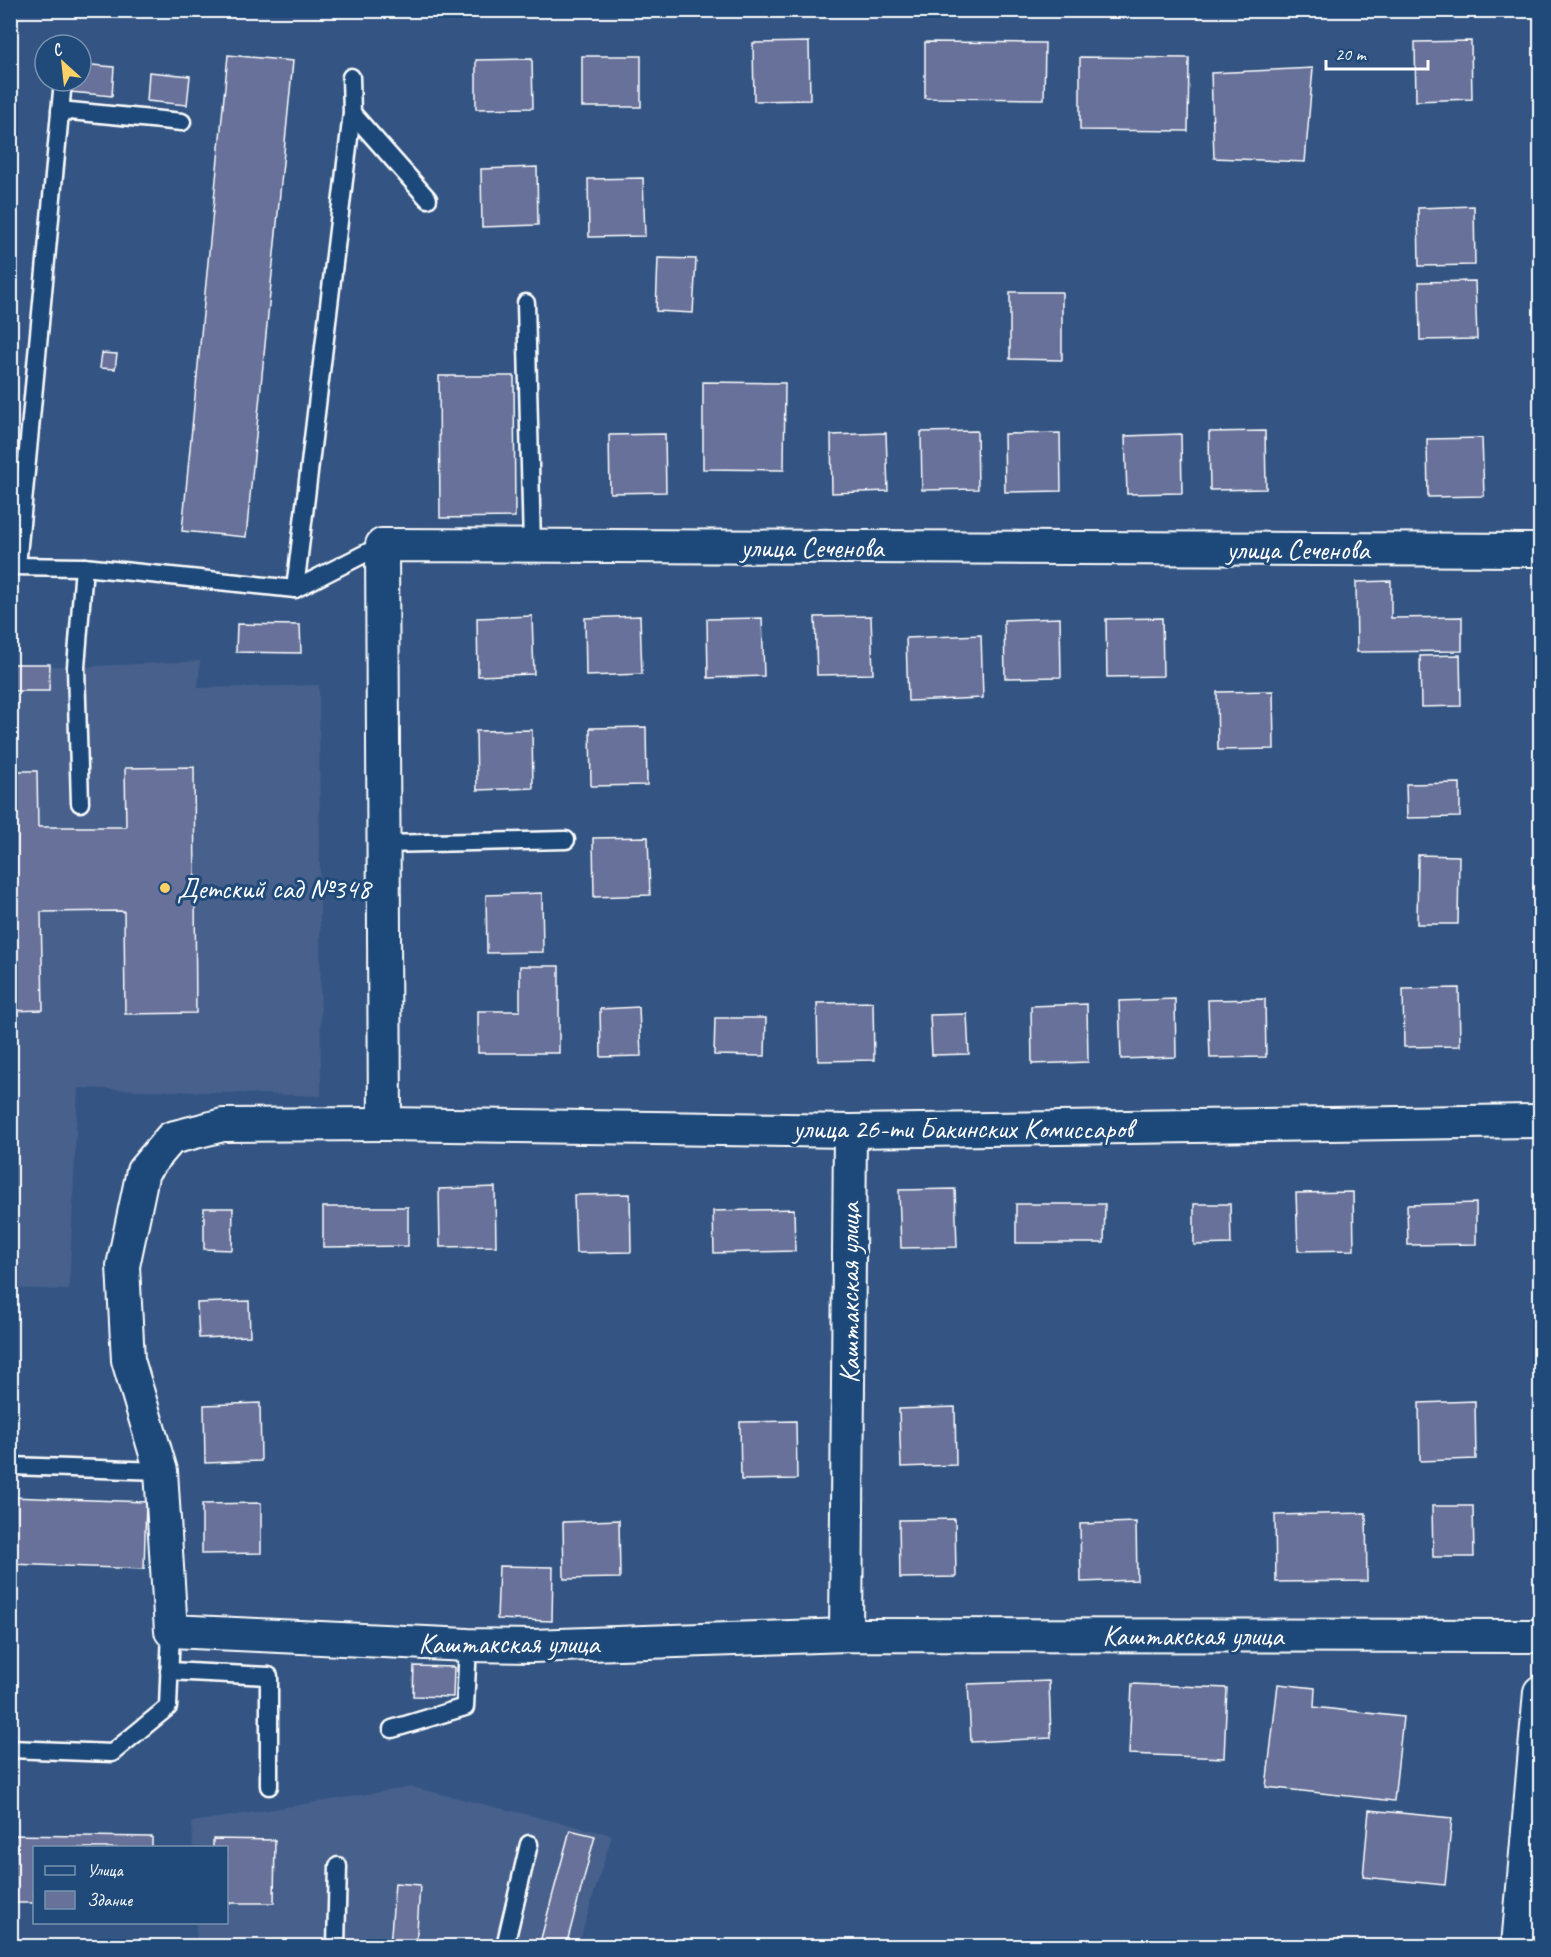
<svg xmlns="http://www.w3.org/2000/svg" width="1551" height="1957" viewBox="0 0 1551 1957" font-family="Caveat,sans-serif">
	<rect width="100%" height="100%" fill="#345583"/>
	<filter id="ink" filterUnits="userSpaceOnUse"><feTurbulence type="fractalNoise" baseFrequency=".0167" numOctaves="2"/><feDisplacementMap in="SourceGraphic" scale="12" xChannelSelector="R" yChannelSelector="G"/><feConvolveMatrix kernelMatrix="1 2 1 2 8 2 1 2 1" color-interpolation-filters="sRGB"/></filter>
	<g filter="url(#ink)">
		<g fill="#47608c">
			<path d="M200 661 198 688 319 685 321 1096 78 1088 69 1290 11 1288V664L76 667Z"/>
			<path d="M412 1787 612 1835 578 1946H197L196 1923 226 1922V1848L193 1847 192 1822Z"/>
		</g>
		<g fill="#67719a" stroke="#fff" stroke-width="1.5">
			<path d="M1471 41 1472 99 1416 101 1415 42Z"/>
			<path d="M809 42 810 100 754 101 753 43Z"/>
			<path d="M925 42 1045 43 1044 99 925 98Z"/>
			<path d="M228 55 293 61 246 537 182 531Z"/>
			<rect x="582" y="56" width="59" height="51"/>
			<path d="M1080 57 1189 58 1188 131 1080 130Z"/>
			<path d="M532 59 533 108 476 109V60Z"/>
			<path d="M81 64 114 67 112 96 71 92 72 81H81Z"/>
			<path d="M1313 68 1305 162 1214 158 1211 73Z"/>
			<path d="M149 72 190 76 187 105 147 101Z"/>
			<path d="M537 167 538 225 482 227 481 169Z"/>
			<path d="M643 178 645 236 589 237 588 179Z"/>
			<path d="M1474 206 1475 265 1419 266 1418 208Z"/>
			<path d="M658 258 696 259 693 313 656 311Z"/>
			<path d="M1475 281 1477 339 1420 340 1419 282Z"/>
			<path d="M1010 292H1062V360L1010 359Z"/>
			<path d="M102 353 117 354 115 369 100 368Z"/>
			<path d="M439 376H514L515 517 440 518Z"/>
			<path d="M703 382 785 383 784 470 703 469Z"/>
			<path d="M977 431 978 489 922 490 921 432Z"/>
			<path d="M1265 431 1266 489 1210 490 1209 432Z"/>
			<path d="M886 433 888 491 832 493 831 435Z"/>
			<path d="M1060 433 1061 491 1005 492 1004 434Z"/>
			<path d="M665 434 666 492 610 493 609 435Z"/>
			<path d="M1181 434 1182 493 1127 494 1125 436Z"/>
			<path d="M1482 438 1484 496 1428 497 1427 439Z"/>
			<path d="M1391 581V618L1462 617V651L1357 652 1356 582Z"/>
			<path d="M532 616 534 674 478 676 477 618Z"/>
			<path d="M640 616 642 674 586 676 585 618Z"/>
			<path d="M871 616 873 674 817 675 815 617Z"/>
			<path d="M762 618 764 676 708 678 707 619Z"/>
			<path d="M1060 618 1061 677 1005 678 1004 620Z"/>
			<path d="M1162 618 1163 676 1107 677 1106 619Z"/>
			<path d="M237 624 300 625 301 653 236 652Z"/>
			<path d="M981 635 983 698 908 701 906 638Z"/>
			<path d="M1460 655 1461 706 1421 707 1420 656Z"/>
			<path d="M10 664H50L49 691H10Z"/>
			<path d="M1273 691 1274 749 1218 750 1217 692Z"/>
			<path d="M646 727 647 785 591 786 590 728Z"/>
			<path d="M532 730 533 788 477 790 476 731Z"/>
			<path d="M194 767 196 1013 125 1014 124 911 41 912 43 1010 10 1011V771H37L38 827H126L125 768Z"/>
			<path d="M1460 783V817L1407 818 1406 784Z"/>
			<path d="M648 837 650 895 594 897 593 838Z"/>
			<path d="M1418 855 1459 856 1458 924H1417Z"/>
			<path d="M542 893 543 952 487 953 486 895Z"/>
			<path d="M520 966H559V1053H478V1011H520Z"/>
			<path d="M1459 988 1460 1046 1404 1047 1403 989Z"/>
			<path d="M1175 999 1176 1057 1121 1059 1119 1001Z"/>
			<path d="M1265 999 1266 1057 1210 1058 1208 1000Z"/>
			<path d="M873 1002 874 1060 818 1061 817 1003Z"/>
			<path d="M1087 1004 1088 1062 1032 1064 1031 1006Z"/>
			<path d="M639 1007 641 1056 601 1057 600 1009Z"/>
			<path d="M967 1014 969 1054 932 1055 930 1015Z"/>
			<path d="M715 1018H766L765 1056 714 1055Z"/>
			<path d="M495 1187 496 1246 440 1247 439 1189Z"/>
			<path d="M955 1189 957 1247 901 1248 899 1190Z"/>
			<path d="M1353 1192 1354 1250 1298 1251 1296 1193Z"/>
			<path d="M630 1194 631 1252 576 1253 574 1195Z"/>
			<path d="M1476 1203V1244L1408 1245 1407 1205Z"/>
			<path d="M1016 1204H1105L1104 1243H1016Z"/>
			<path d="M1194 1204H1230L1231 1244 1194 1245Z"/>
			<path d="M323 1207H408V1246L323 1247Z"/>
			<path d="M204 1208H233L232 1250 204 1249Z"/>
			<path d="M794 1209 795 1251 714 1253 713 1211Z"/>
			<path d="M249 1301 250 1336 199 1338 197 1303Z"/>
			<path d="M1475 1401 1476 1459 1420 1461 1419 1403Z"/>
			<path d="M260 1403 261 1461 205 1463 204 1405Z"/>
			<path d="M955 1407 956 1465 901 1467 899 1409Z"/>
			<path d="M796 1421 797 1479 741 1480 740 1422Z"/>
			<path d="M10 1497 146 1502 144 1569 10 1564Z"/>
			<path d="M261 1503V1553L202 1554V1504Z"/>
			<path d="M1432 1506H1473L1474 1557H1433Z"/>
			<path d="M1366 1513 1367 1581 1276 1582 1275 1515Z"/>
			<path d="M955 1519 956 1577 900 1578 899 1520Z"/>
			<path d="M619 1520 620 1578 564 1579 563 1522Z"/>
			<path d="M1136 1522 1137 1580 1081 1582 1080 1524Z"/>
			<path d="M499 1566 553 1567 552 1621 497 1619Z"/>
			<path d="M414 1666 454 1667 453 1697 413 1696Z"/>
			<path d="M1049 1681 1051 1738 971 1742 968 1684Z"/>
			<path d="M1132 1684 1227 1688 1224 1758 1129 1754Z"/>
			<path d="M1278 1684 1315 1688 1314 1707 1403 1717 1394 1801 1266 1787Z"/>
			<path d="M1369 1810 1452 1818 1445 1885 1363 1877Z"/>
			<path d="M570 1830 595 1836 566 1946H539Z"/>
			<path d="M10 1835 152 1837V1848H34V1903H10Z"/>
			<path d="M213 1839 275 1840 274 1903H226V1848H213Z"/>
			<path d="M395 1883 420 1885 416 1946H390Z"/>
		</g>
		<g fill="none" stroke-linecap="round" stroke-linejoin="round">
			<defs>
				<g id="service">
					<path d="M60 110 182 122"/>
					<path d="M352 113 428 199"/>
					<path d="M526 303 532 546"/>
					<path d="M10 566 84 567 295 589 382 545"/>
					<path d="M17 566 63 81"/>
					<path d="M295 589 352 113 351 77"/>
					<path d="M80 803 76 667 84 567"/>
					<path d="M383 844 566 840"/>
					<path d="M10 1466 161 1471"/>
					<path d="M169 1671 269 1676V1786"/>
					<path d="M392 1729 465 1707 468 1645"/>
					<path d="M10 1749 112 1753 168 1707 171 1631"/>
					<path d="M336 1946 338 1866"/>
					<path d="M505 1946 529 1844"/>
				</g>
				<g id="minor">
					<path d="M1540 1121 850 1131 385 1124 223 1125 171 1138 143 1171 123 1266 128 1360 161 1471 171 1631 468 1645 532 1646 846 1635 1540 1636"/>
					<path d="M385 1124 382 545 1540 550"/>
					<path d="M846 1635 850 1131"/>
					<path d="M1518 1946 1540 1692"/>
				</g>
			</defs>
			<use href="#service" stroke="#fff" stroke-width="21"/>
			<use href="#minor" stroke="#fff" stroke-width="36"/>
			<use href="#service" stroke="#1f4a7a" stroke-width="16"/>
			<use href="#minor" stroke="#1f4a7a" stroke-width="32"/>
		</g>
	</g>
	<circle fill="#ffd166" stroke="#1f4a7a" stroke-width="2" cx="165" cy="888" r="6"/>
	<g text-anchor="middle" dominant-baseline="central" stroke-width="6" stroke-linejoin="round" paint-order="stroke">
		<g font-size="28" fill="#fff" stroke="#1f4a7a">
			<text x="812" y="547">улица Сеченова</text>
			<text x="1298" y="549">улица Сеченова</text>
			<text x="963" y="1128">улица 26-ти Бакинских Комиссаров</text>
			<text transform="translate(849 1293) rotate(-90)">Каштакская улица</text>
			<text x="1193" y="1635">Каштакская улица</text>
			<text x="509" y="1643">Каштакская улица</text>
		</g>
		<g font-size="28" fill="#fff" stroke="#1f4a7a" text-anchor="start">
			<text x="177" y="888">Детский сад №348</text>
		</g>
	</g>
	<rect width="1551" height="1957" fill="none" stroke="#1f4a7a" stroke-width="36"/>
	<rect x="18" y="18" width="1515" height="1921" fill="none" stroke="#fff" stroke-width="2" filter="url(#ink)"/>
	<rect x="33" y="1846" width="195" height="78" fill="#1f4a7a" stroke="#7992af" stroke-width="1.5"/>
	<rect x="45" y="1866" width="30" height="9" fill="#1f4a7a" stroke="#7992af" stroke-width="1.5"/>
	<text x="87" y="1876" font-size="18" fill="#ffffff">Улица</text>
	<rect x="45" y="1891" width="30" height="18" fill="#67719a" stroke="#7992af" stroke-width="1.5"/>
	<text x="87" y="1906" font-size="18" fill="#ffffff">Здание</text>
	<g transform="translate(63 63) rotate(333)"><circle r="28" fill="#1f4a7a" stroke="#7992af" stroke-width="1.5"/>
	<path d="M0-4.5L10 22L0 15L-10 22Z" fill="#ffd166"/>
	<text y="-9" font-size="16" font-weight="bold" text-anchor="middle" fill="#ffffff">С</text>
	</g>
	<path d="M1326 60v9h102v-9" fill="none" stroke="#ffffff" stroke-width="3"/>
	<text x="1335" y="60" font-size="18" fill="#ffffff" stroke="#1f4a7a" stroke-width="4.5" paint-order="stroke">20 m</text>
</svg>
